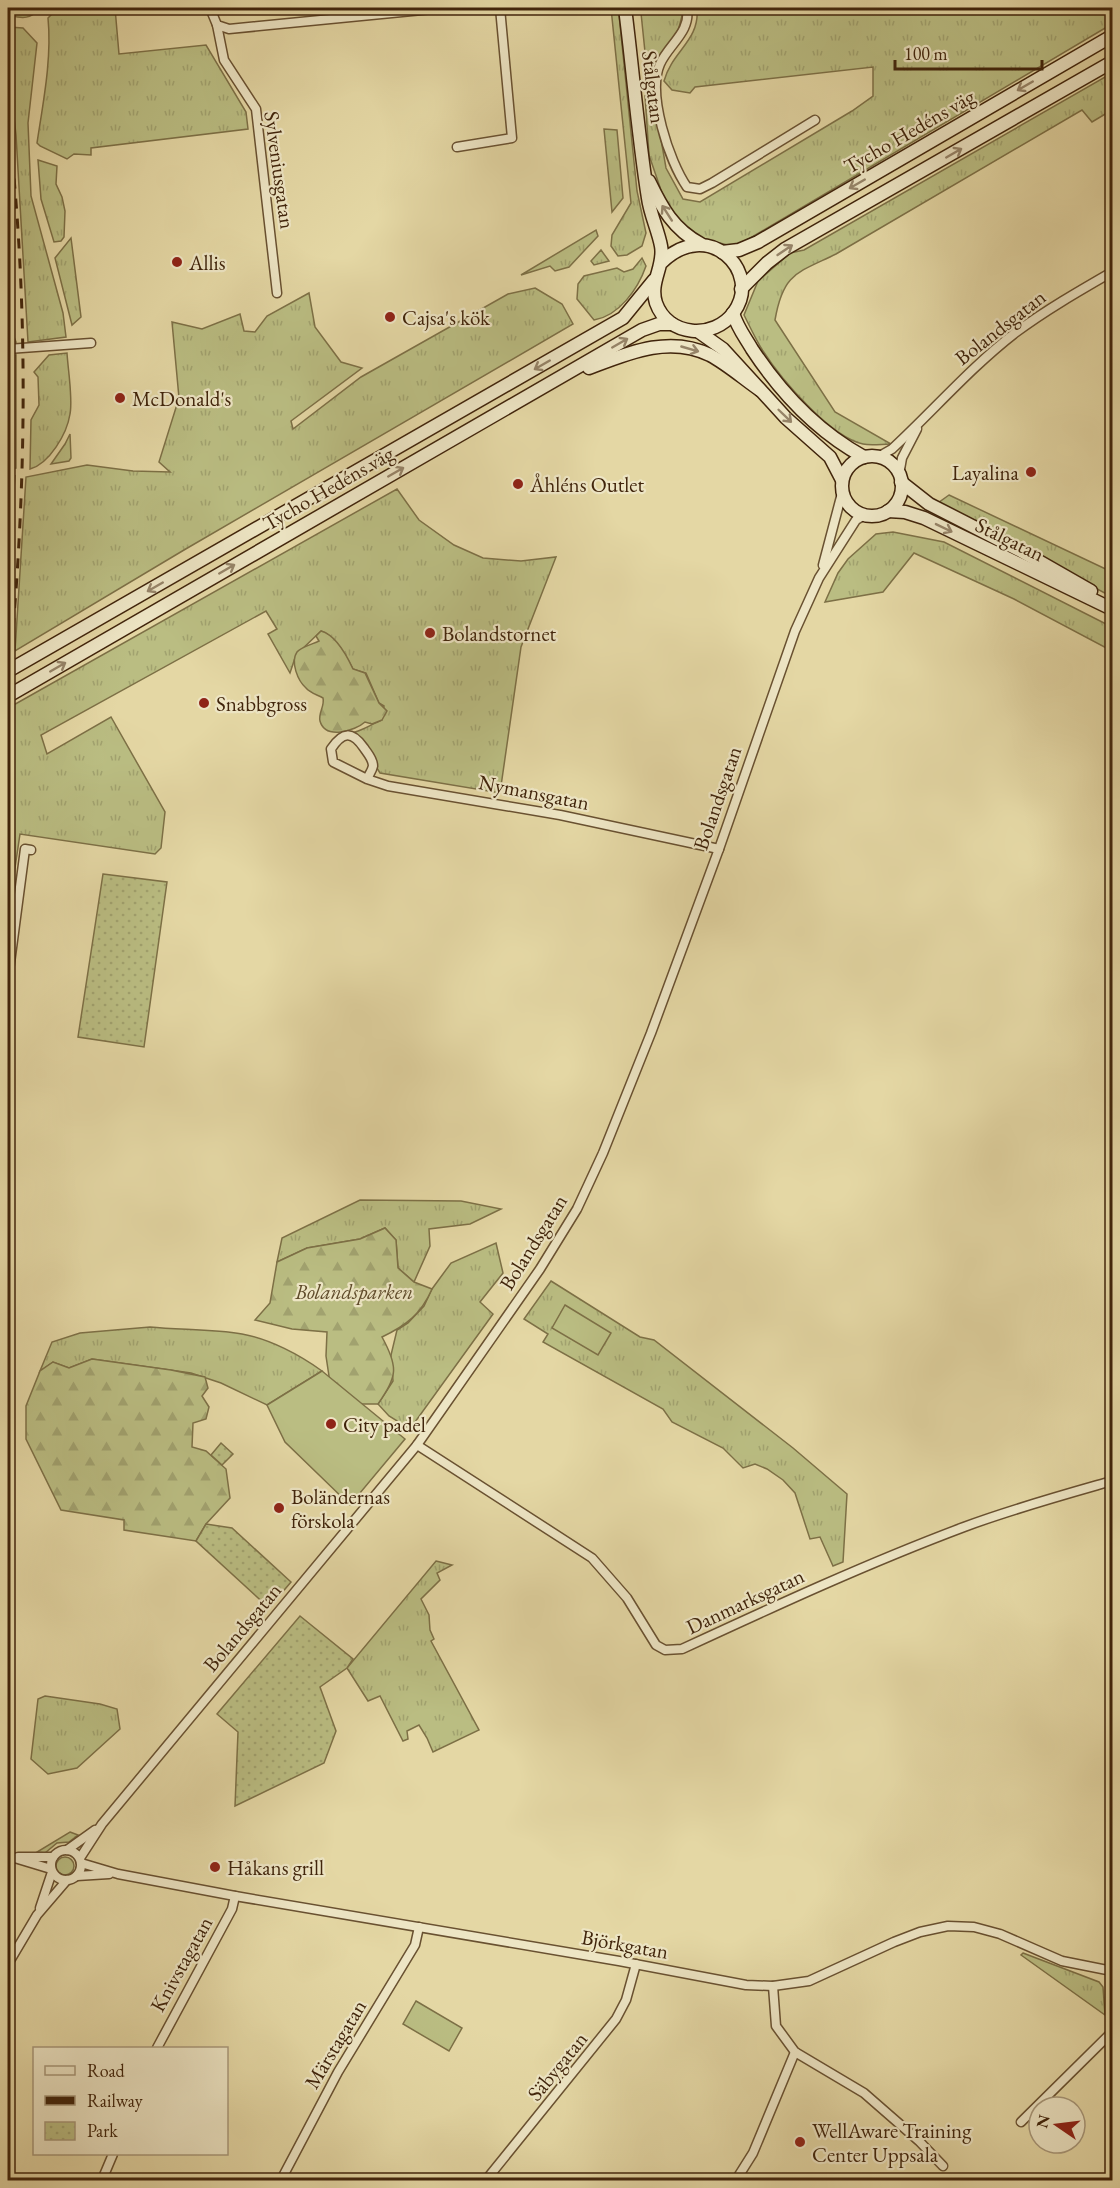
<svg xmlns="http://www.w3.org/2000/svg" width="1120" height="2188" viewBox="0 0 1120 2188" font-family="'EB Garamond',serif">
	<defs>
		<pattern id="grass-tufts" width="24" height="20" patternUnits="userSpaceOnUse" patternTransform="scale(1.5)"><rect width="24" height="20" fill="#babd82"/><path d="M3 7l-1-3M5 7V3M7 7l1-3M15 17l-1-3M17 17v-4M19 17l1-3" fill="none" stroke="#a1a26f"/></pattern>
		<pattern id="forest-firs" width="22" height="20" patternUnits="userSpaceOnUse" patternTransform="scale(1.5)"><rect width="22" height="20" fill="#babd82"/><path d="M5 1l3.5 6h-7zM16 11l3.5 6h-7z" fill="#a1a26f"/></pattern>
		<pattern id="park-dots" width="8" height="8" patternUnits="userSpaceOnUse" patternTransform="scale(1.5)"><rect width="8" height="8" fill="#babd82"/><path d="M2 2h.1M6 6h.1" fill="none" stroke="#a1a26f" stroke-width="1.8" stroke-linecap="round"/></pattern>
	</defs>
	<rect width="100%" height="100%" fill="#e4d7a4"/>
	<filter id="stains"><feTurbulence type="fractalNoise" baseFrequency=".00333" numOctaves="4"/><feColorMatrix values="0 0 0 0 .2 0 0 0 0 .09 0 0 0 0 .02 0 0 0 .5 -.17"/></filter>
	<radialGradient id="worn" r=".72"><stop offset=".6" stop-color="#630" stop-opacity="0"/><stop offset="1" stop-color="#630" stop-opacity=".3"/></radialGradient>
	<g fill="url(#grass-tufts)" stroke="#7d7046" stroke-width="1.5">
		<path d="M8 8H33L35 13C27 20 17 17 8 15Z"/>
		<path d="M58 8H115L119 54 206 45 246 112 248 129 91 148V155L74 154 67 159 40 146 37 143C43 103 52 59 48 18Z"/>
		<path d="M611 8 619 15 637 191 646 233 642 246 627 255 618 256 611 246 612 235 631 203Z"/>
		<path d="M644 8H681L682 16 678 31 657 60 651 82 666 168 683 199 700 202 852 111 873 96V67L695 87 690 93 672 90 664 81C672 51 700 41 697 8H1112V24L735 247 697 237 682 224 665 202 649 155 645 96 649 91 641 13Z"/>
		<path d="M8 27 23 28 37 43 28 123 31 196 63 313 66 337 28 342 16 135 8 64Z"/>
		<path d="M1112 73V110L1092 122 1082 110 836 254C797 273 783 273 775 320L835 412 891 444C882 444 871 446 863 444 830 437 781 379 763 351 756 340 750 327 744 315L758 281 790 253 804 250Z"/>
		<path d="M604 129 617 130 623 198 612 212Z"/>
		<path d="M38 160 57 166 56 184 62 197 65 211 64 237 61 241 54 242 41 199Z"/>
		<path d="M596 230 598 236 569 267 555 271 550 266 521 275Z"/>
		<path d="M71 238 81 317 72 325 55 258Z"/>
		<path d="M8 249 13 334 16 342 8 343Z"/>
		<path d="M601 250 609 261 594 265 591 261Z"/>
		<path d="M642 258 646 266C638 289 619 316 594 320L577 299 578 284 584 276 617 268 624 272 633 269Z"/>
		<path d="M535 288 562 304 573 324 184 550 15 651 26 477 87 465 133 471 170 472 159 462 179 398 172 322 202 329 240 314 244 331 255 332 267 316 309 293 315 327 341 362 362 368 291 421 293 429 361 377 508 294Z"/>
		<path d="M67 353C68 370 73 399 70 414 67 434 49 464 30 469L31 420 39 405 38 377 34 372 49 355Z"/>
		<path d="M16 355V468L8 469V357Z"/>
		<path d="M70 434 71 458 69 461 51 464 65 444Z"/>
		<path d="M15 476 8 564V477Z"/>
		<path d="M397 489 419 520 454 545 483 558 521 561 556 557 521 647 500 793 380 773 355 732C365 729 372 724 382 720L384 706 379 703 366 673 353 669C346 656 336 636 321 631L296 655 290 673 268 634 277 629 266 611 41 735 47 754 111 717 165 812 161 848 155 854 20 834 8 915V735L10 707Z"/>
		<path d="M949 495 1112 572V597L938 503Z"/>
		<path d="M893 532 944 542 1112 627V651L1014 599 914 553 883 592 825 602 838 573 848 559 876 534Z"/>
		<path d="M360 1200 461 1201 501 1209 470 1224 429 1229 430 1246 414 1282 398 1268 396 1240 385 1228 360 1239 307 1248 277 1262 282 1238Z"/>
		<path d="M496 1243 503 1273 480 1302 493 1314 410 1429 389 1416 378 1404 393 1381 391 1355 397 1330 408 1323 424 1306 432 1289 451 1263Z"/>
		<path d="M551 1281 640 1337 654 1340 793 1448 847 1494 843 1562 833 1566 820 1537 810 1539 795 1493 783 1480 767 1469 755 1464 743 1468 723 1448 672 1422 663 1409 543 1342 548 1334 524 1319Z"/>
		<path d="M150 1327C180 1330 212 1329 242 1334 270 1339 300 1355 322 1371L267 1405 221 1383 191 1373 92 1359 69 1368 53 1362 40 1371 52 1342 80 1333Z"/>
		<path d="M436 1561 452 1565 437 1573 440 1580 421 1599 429 1615 430 1630 434 1639 431 1641 479 1730 433 1752 427 1738 419 1725 407 1731 408 1739 403 1741 380 1696 368 1701 347 1668Z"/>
		<path d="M45 1696 100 1704 117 1709 120 1729 77 1768 48 1774 31 1759 38 1699Z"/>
		<path d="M70 1832 78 1835 69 1842 57 1843 45 1853 37 1852Z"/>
		<circle cx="65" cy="1866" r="9"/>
		<path d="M1023 1953 1099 1982 1103 1987 1105 2015 1021 1955Z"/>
	</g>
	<g fill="url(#forest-firs)" stroke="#7d7046" stroke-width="1.5">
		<path d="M321 631C336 635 347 656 353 669L365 673 379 703 387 711 382 720 372 724 365 722C355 731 325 740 320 721 318 713 325 706 323 698 318 695 310 693 306 688 298 681 290 662 297 652 301 647 313 644 319 641L316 636Z"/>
		<path d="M385 1228 396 1240 398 1268 414 1282 432 1289C421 1314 407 1325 382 1337 399 1368 397 1376 378 1404H352L330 1383 326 1356 327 1332 292 1329 255 1320 270 1303 277 1262 307 1248 360 1239Z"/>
		<path d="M92 1359 171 1370 205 1377 208 1388 202 1396 209 1407 206 1419 193 1423 192 1447 206 1451 226 1469 230 1498 206 1524 196 1541 124 1530V1520L61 1510 26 1439V1406L40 1371 53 1362 69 1368Z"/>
	</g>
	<g fill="url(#park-dots)" stroke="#7d7046" stroke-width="1.5">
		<path d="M103 874 167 882 144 1047 78 1037Z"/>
		<path d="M221 1443 233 1454 222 1465 211 1455Z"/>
		<path d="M206 1524 232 1528 291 1582 269 1608 196 1541Z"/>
		<path d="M300 1616 353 1659 347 1668 320 1687 336 1731 324 1763 235 1806 238 1732 217 1714Z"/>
	</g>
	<g fill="#babd82" stroke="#7d7046" stroke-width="1.5">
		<path d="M565 1305 611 1333 598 1355 552 1328Z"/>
		<path d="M322 1371 405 1439 350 1505 285 1442 267 1405Z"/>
		<path d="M416 2001 462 2028 449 2051 403 2024Z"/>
	</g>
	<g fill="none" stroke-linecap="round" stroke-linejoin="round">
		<defs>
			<g id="street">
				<path d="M210 8 217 25 229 29 443 8"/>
				<path d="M687 8C691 32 669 44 660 64 647 94 669 161 687 187L700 189 712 183 815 120"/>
				<path d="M217 25 224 60 256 109 277 293"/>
				<path d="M457 147 512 138 500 8"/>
				<path d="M8 349 91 343"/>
				<path d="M878 457 892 449C933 411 971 367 1015 333 1046 310 1079 291 1112 272"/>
				<path d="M899 475 902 458 917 429"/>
				<path d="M823 565 842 493"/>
				<path d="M367 779C369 774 372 771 373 766 373 759 368 754 364 748 352 731 343 731 331 749L333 762 367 779 388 786 560 815 719 849"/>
				<path d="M8 978 25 849 31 850"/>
				<path d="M417 1445 592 1558 627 1598 656 1645 665 1650 682 1649C775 1606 868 1563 964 1527 1012 1509 1063 1495 1112 1481"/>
				<circle cx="66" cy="1865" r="15"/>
				<path d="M67 1850 95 1830"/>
				<path d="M8 1856 51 1869"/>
				<path d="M18 1857H53"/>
				<path d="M80 1858 102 1824 417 1445 540 1269 577 1209 603 1153 651 1033 719 849 795 631 819 578 856 520 863 516"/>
				<path d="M81 1863 118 1874 235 1896 619 1961 746 1985 773 1986 809 1981 894 1942 920 1932 948 1926 974 1927 1000 1934 1062 1961 1112 1971"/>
				<path d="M77 1876 109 1874"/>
				<path d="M40 1908 52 1872"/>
				<path d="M8 1964 37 1915 67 1880"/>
				<path d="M773 1986 776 2026 795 2052 864 2093 919 2141 943 2166"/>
				<path d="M157 2048 232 1909 235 1896"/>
				<path d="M1021 2122 1112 2032"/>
				<path d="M102 2180 113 2154"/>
				<path d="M281 2180 338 2072 415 1945 419 1927"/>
				<path d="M486 2180 616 2019 626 2000 636 1964"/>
				<path d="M736 2180 753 2153 795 2052"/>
			</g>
			<g id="secondary">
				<path d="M625 8C633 71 638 135 648 198 650 214 658 230 661 246 665 266 649 282 656 303 668 337 714 340 734 312 763 272 708 216 661 263"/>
				<path d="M649 181C662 208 673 229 701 244"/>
				<path d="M722 252 739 250 758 242 1112 36"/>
				<path d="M741 289 767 263 785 249 1112 62"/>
				<path d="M733 313C737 327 745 337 752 349 781 393 818 432 864 457"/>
				<path d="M699 332 723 349 786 418 830 457 842 480"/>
				<path d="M589 368C628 353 669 335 710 355 727 364 744 379 760 390"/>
				<circle cx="872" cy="486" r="30"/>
				<path d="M901 482 929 504 1021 551 1091 591"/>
				<path d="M888 511 905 512 924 518 1112 609"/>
				<path d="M8 671 623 318 654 280"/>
				<path d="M8 696 642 330 659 324H672"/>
			</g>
		</defs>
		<use href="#street" stroke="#695131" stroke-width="11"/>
		<use href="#secondary" stroke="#40240b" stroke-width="15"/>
		<use href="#street" stroke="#ede5c4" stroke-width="8"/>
		<use href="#secondary" stroke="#ede5c4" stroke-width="12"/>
		<path stroke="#40240b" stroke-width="3" stroke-dasharray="10 10" stroke-linecap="butt" d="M8 119C26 275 27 433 16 590 13 626 12 662 8 698"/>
	</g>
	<defs><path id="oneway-shaft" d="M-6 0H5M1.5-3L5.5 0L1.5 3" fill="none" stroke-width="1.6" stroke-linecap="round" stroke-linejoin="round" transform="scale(1.5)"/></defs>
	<g stroke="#968468">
		<use href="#oneway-shaft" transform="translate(1025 86) rotate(150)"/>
		<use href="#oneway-shaft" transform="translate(954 153) rotate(-30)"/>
		<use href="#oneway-shaft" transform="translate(857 184) rotate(150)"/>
		<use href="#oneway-shaft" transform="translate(667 213) rotate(-123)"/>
		<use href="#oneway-shaft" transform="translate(785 250) rotate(-34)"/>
		<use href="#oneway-shaft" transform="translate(620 343) rotate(-30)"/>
		<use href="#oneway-shaft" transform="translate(690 349) rotate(16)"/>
		<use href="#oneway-shaft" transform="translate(542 365) rotate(150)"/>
		<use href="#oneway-shaft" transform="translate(785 416) rotate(44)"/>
		<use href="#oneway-shaft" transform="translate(396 472) rotate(-30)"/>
		<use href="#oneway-shaft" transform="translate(944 528) rotate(26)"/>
		<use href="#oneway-shaft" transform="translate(227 569) rotate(-30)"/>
		<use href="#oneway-shaft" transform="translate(155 587) rotate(150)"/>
		<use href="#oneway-shaft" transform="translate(58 667) rotate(-30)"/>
	</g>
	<g fill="#8f2418" stroke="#ede5c4" stroke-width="2">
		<circle cx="177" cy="262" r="6"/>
		<circle cx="390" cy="317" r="6"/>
		<circle cx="120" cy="398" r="6"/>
		<circle cx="1031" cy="472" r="6"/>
		<circle cx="518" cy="484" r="6"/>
		<circle cx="430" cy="633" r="6"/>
		<circle cx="204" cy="703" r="6"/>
		<circle cx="331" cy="1424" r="6"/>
		<circle cx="279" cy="1508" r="6"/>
		<circle cx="215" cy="1867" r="6"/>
		<circle cx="800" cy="2142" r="6"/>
	</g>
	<g text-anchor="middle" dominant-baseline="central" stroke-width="4.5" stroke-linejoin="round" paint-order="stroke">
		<g font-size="21" fill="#40240b" stroke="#ede5c4">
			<text transform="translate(654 87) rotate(83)">Stålgatan</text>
			<text transform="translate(909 131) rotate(-30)">Tycho Hedéns väg</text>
			<text transform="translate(280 170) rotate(82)">Sylveniusgatan</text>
			<text transform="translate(1000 327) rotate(-38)">Bolandsgatan</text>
			<text transform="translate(328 488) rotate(-30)">Tycho Hedéns väg</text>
			<text transform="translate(1010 539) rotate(26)">Stålgatan</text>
			<text transform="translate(534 792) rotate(11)">Nymansgatan</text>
			<text transform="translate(717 798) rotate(-71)">Bolandsgatan</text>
			<text transform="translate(533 1242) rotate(-58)">Bolandsgatan</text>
			<text transform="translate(745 1601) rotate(-25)">Danmarksgatan</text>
			<text transform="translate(242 1627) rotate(-50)">Bolandsgatan</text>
			<text transform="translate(625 1944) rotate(10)">Björkgatan</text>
			<text transform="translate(181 1964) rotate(-61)">Knivstagatan</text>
			<text transform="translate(335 2044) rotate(-59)">Märstagatan</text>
			<text transform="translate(557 2066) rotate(-51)">Säbygatan</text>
		</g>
		<g font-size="21" fill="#40240b" stroke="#ede5c4" text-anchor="start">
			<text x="189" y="262">Allis</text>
			<text x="402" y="317">Cajsa's kök</text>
			<text x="132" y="398">McDonald's</text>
			<text x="1019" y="472" text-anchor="end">Layalina</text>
			<text x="530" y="484">Åhléns Outlet</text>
			<text x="442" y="633">Bolandstornet</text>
			<text x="216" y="703">Snabbgross</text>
			<text x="343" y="1424">City padel</text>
			<text x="291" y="1496">Boländernas<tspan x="291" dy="24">förskola</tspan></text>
			<text x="227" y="1867">Håkans grill</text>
			<text x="812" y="2130">WellAware Training<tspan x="812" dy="24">Center Uppsala</tspan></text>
		</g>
		<g font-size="21" font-style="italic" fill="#5e4a29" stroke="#ede5c4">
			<text x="354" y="1291">Bolandsparken</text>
		</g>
	</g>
	<rect width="1120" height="2188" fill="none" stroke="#e4d7a4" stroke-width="30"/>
	<rect x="9" y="9" width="1102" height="2170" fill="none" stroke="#40240b" stroke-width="3"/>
	<rect x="15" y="15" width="1090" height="2158" fill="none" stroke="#40240b" stroke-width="1.5"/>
	<rect x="33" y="2047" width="195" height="108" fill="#ede5c4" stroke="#a8987a" stroke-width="1.5"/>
	<rect x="45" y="2066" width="30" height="9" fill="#ede5c4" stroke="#a8987a" stroke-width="1.5"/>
	<text x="87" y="2077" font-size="18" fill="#40240b">Road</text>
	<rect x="45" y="2096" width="30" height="9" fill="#40240b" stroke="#a8987a" stroke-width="1.5"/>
	<text x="87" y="2107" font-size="18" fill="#40240b">Railway</text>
	<rect x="45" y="2122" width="30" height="18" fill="url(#park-dots)" stroke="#a8987a" stroke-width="1.5"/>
	<text x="87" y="2137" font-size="18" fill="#40240b">Park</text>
	<g transform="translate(1057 2125) rotate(284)"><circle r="28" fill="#ede5c4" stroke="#a8987a" stroke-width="1.5"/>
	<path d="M0-4.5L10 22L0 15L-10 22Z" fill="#8f2418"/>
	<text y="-9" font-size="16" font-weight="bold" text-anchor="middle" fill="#40240b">N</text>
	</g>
	<path d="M895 60v9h147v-9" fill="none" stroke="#40240b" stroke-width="3"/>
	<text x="904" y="60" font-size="18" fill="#40240b" stroke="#ede5c4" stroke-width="4.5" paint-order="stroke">100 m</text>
	<rect width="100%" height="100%" filter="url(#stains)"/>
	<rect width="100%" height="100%" fill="url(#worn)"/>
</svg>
